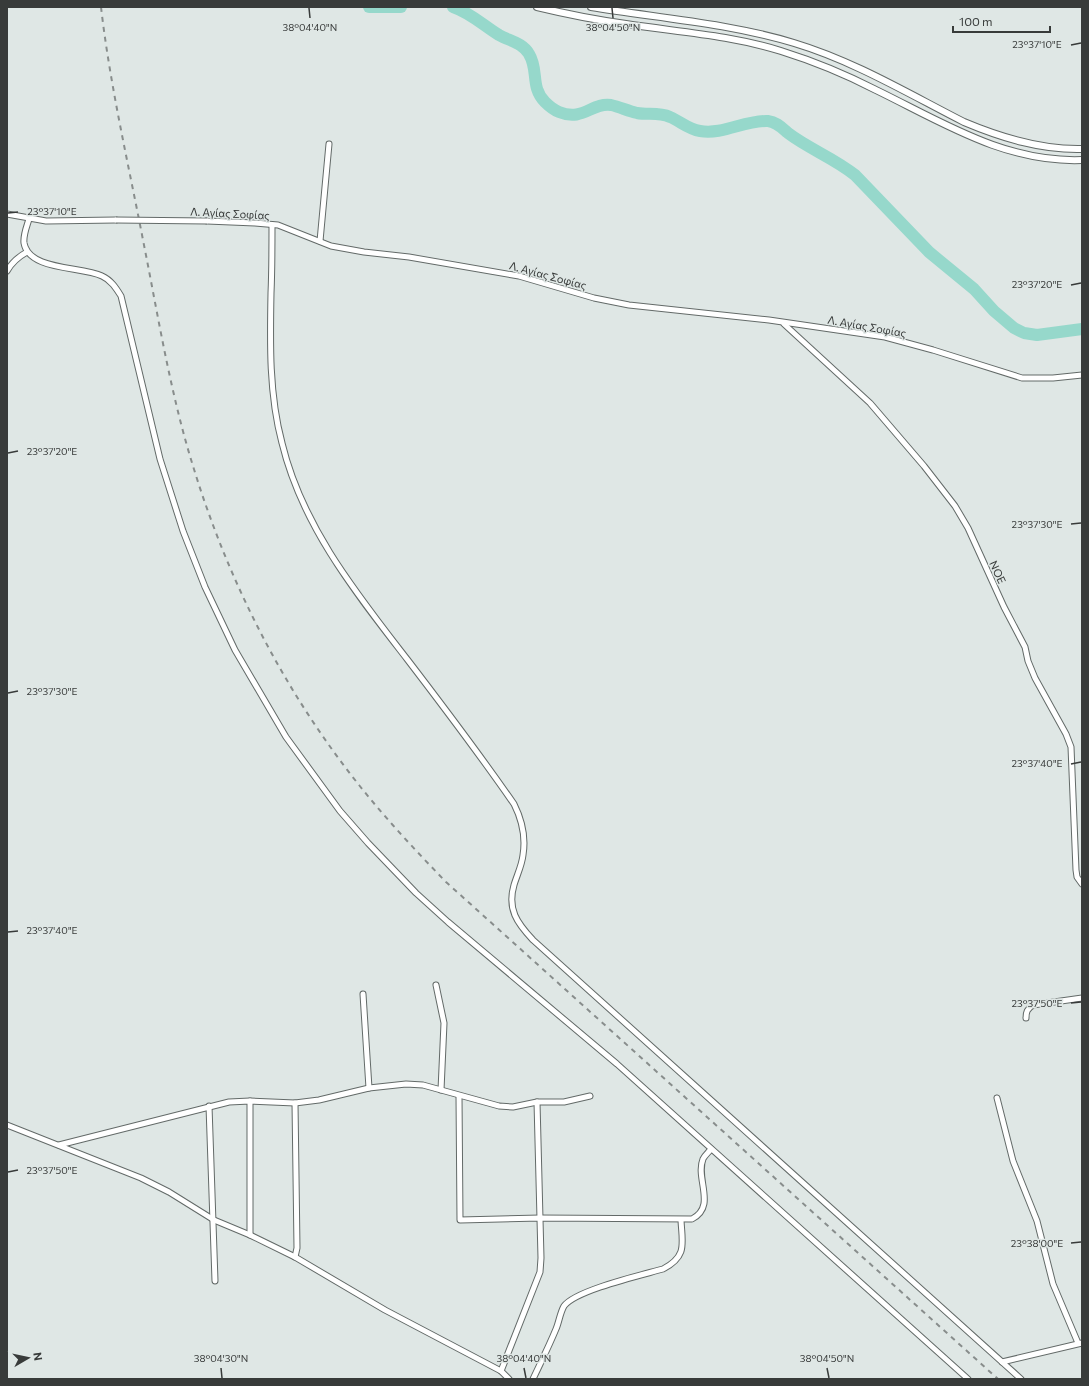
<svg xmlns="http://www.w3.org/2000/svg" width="1089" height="1386" viewBox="0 0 1089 1386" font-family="Commissioner,sans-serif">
	<rect width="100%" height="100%" fill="#dfe7e5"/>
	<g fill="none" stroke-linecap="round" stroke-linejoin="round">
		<g stroke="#96d8cb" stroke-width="12">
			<path d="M369 7H401"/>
			<path d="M453 7C471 13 484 26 499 35 510 41 523 43 529 54 539 70 530 87 545 102 549 106 554 110 559 112 583 122 592 102 611 105 620 107 628 111 637 113 648 115 659 112 670 117 680 121 688 129 700 131 723 135 745 120 768 121 777 122 782 128 788 133 809 149 834 158 855 175L929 252 974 289 994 311 1014 328 1024 333 1037 335 1082 329"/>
		</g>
		<defs>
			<g id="minor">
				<path d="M7 214 46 221 116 220"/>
				<path d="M29 219C27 226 23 235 24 243 29 271 81 266 102 276 111 280 116 288 121 296L160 459 183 531 205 587 235 650 286 737 340 811 368 843 416 893 448 922 617 1064 968 1379"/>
				<path d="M207 221 255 223 278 225 331 246 364 252 409 257 519 276 594 298 629 305 769 320 885 337 933 350 1022 378H1053L1082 375"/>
				<path d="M272 225C272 248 272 271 271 293 270 344 269 394 282 443 302 526 356 593 407 659 443 706 480 755 514 804 522 820 526 837 523 855 522 865 517 875 514 885 507 909 517 923 533 940L1021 1379"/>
				<path d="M320 241 329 144"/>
				<path d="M7 271C12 262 18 257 27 252"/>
				<path d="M784 324 870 403 924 466 955 506 968 528 1004 607 1025 647 1028 661 1035 678 1066 734 1071 747 1076 870 1077 877 1082 884"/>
				<path d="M436 985 444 1023 441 1090"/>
				<path d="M363 994 369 1088"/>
				<path d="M1026 1018C1026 1012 1027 1009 1033 1005L1082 998"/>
				<path d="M459 1096 460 1220 540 1218 692 1219C717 1206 695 1179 703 1159 705 1155 709 1152 711 1149"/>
				<path d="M997 1098 1013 1161 1037 1221 1053 1284 1078 1343"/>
				<path d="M250 1101V1235"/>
				<path d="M295 1103 297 1248 295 1257"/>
				<path d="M209 1106 215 1281"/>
				<path d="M7 1125 141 1178 169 1192 214 1220 250 1235 295 1257 385 1310 501 1371 509 1379"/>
				<path d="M59 1145 229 1102 250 1101 295 1103 319 1100 369 1088 406 1084 423 1085 499 1106 513 1107 537 1102H564L590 1096"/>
				<path d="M1002 1362 1082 1343"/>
				<path d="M501 1371 540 1272 541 1258 537 1102"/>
				<path d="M533 1379C541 1362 549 1346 556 1329 559 1322 560 1313 564 1306 576 1290 642 1275 663 1269 688 1256 682 1243 681 1220"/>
			</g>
			<g id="tertiary">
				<path d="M537 7C566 14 596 20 626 24 678 32 730 35 781 51 813 61 845 74 876 90 942 122 1005 163 1082 160"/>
				<path d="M591 7C659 18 728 23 794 43 854 61 909 94 964 122 1002 138 1041 150 1082 149"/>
			</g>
		</defs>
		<use href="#minor" stroke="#636a68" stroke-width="7"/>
		<use href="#tertiary" stroke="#636a68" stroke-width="8"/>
		<use href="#minor" stroke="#fff" stroke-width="5"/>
		<use href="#tertiary" stroke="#fff" stroke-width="6"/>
		<path stroke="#888d8c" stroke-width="2" stroke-dasharray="5 5" stroke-linecap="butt" d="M101 7C110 85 128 162 143 240 158 315 170 392 193 466 228 581 284 691 359 785 386 819 416 851 446 882L998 1379"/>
		<defs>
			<path id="minor-bridge" d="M116 220 207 221"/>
		</defs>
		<use href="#minor-bridge" stroke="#636a68" stroke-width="7" stroke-linecap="butt"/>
		<use href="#minor-bridge" stroke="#fff" stroke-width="5"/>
	</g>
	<path fill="none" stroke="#383b3a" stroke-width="1.5" d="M309 8 310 18M612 8 613 18M1071 45 1081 43M8 213 18 212M1071 285 1081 283M8 453 18 451M1071 524 1081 523M8 693 18 691M1071 764 1081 762M8 932 18 931M1071 1003 1081 1002M8 1172 18 1170M1071 1243 1081 1242M221 1368 222 1378M524 1368 526 1378M827 1368 829 1378"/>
	<g text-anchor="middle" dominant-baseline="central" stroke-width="3" stroke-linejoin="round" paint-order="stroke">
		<g font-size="11" fill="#383b3a" stroke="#dfe7e5">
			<text transform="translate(230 213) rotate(3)">Λ. Αγίας Σοφίας</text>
			<text transform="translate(548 275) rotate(15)">Λ. Αγίας Σοφίας</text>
			<text transform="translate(867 326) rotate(10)">Λ. Αγίας Σοφίας</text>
			<text transform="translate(998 572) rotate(65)">NOE</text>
		</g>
	</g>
	<g font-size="10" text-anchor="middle" fill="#383b3a" stroke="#dfe7e5" stroke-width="3" stroke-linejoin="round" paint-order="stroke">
		<text x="310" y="31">38°04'40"N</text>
		<text x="613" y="31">38°04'50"N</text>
		<text x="1037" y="48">23°37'10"E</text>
		<text x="52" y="215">23°37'10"E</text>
		<text x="1037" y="288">23°37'20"E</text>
		<text x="52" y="455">23°37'20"E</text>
		<text x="1037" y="528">23°37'30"E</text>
		<text x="52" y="695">23°37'30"E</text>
		<text x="1037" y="767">23°37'40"E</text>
		<text x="52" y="934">23°37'40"E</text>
		<text x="1037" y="1007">23°37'50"E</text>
		<text x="52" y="1174">23°37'50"E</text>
		<text x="1037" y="1247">23°38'00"E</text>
		<text x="221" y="1362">38°04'30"N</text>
		<text x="524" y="1362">38°04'40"N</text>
		<text x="827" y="1362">38°04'50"N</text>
	</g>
	<rect width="1089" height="1386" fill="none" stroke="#383b3a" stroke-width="16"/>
	<g transform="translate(28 1358) rotate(81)" stroke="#dfe7e5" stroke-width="3" paint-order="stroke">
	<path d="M0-3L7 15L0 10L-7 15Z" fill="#383b3a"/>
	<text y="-6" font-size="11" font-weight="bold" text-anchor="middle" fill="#383b3a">N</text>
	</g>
	<path d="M953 26v6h97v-6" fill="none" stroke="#383b3a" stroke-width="2"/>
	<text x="959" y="26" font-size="12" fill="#383b3a" stroke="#dfe7e5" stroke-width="3" paint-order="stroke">100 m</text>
</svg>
